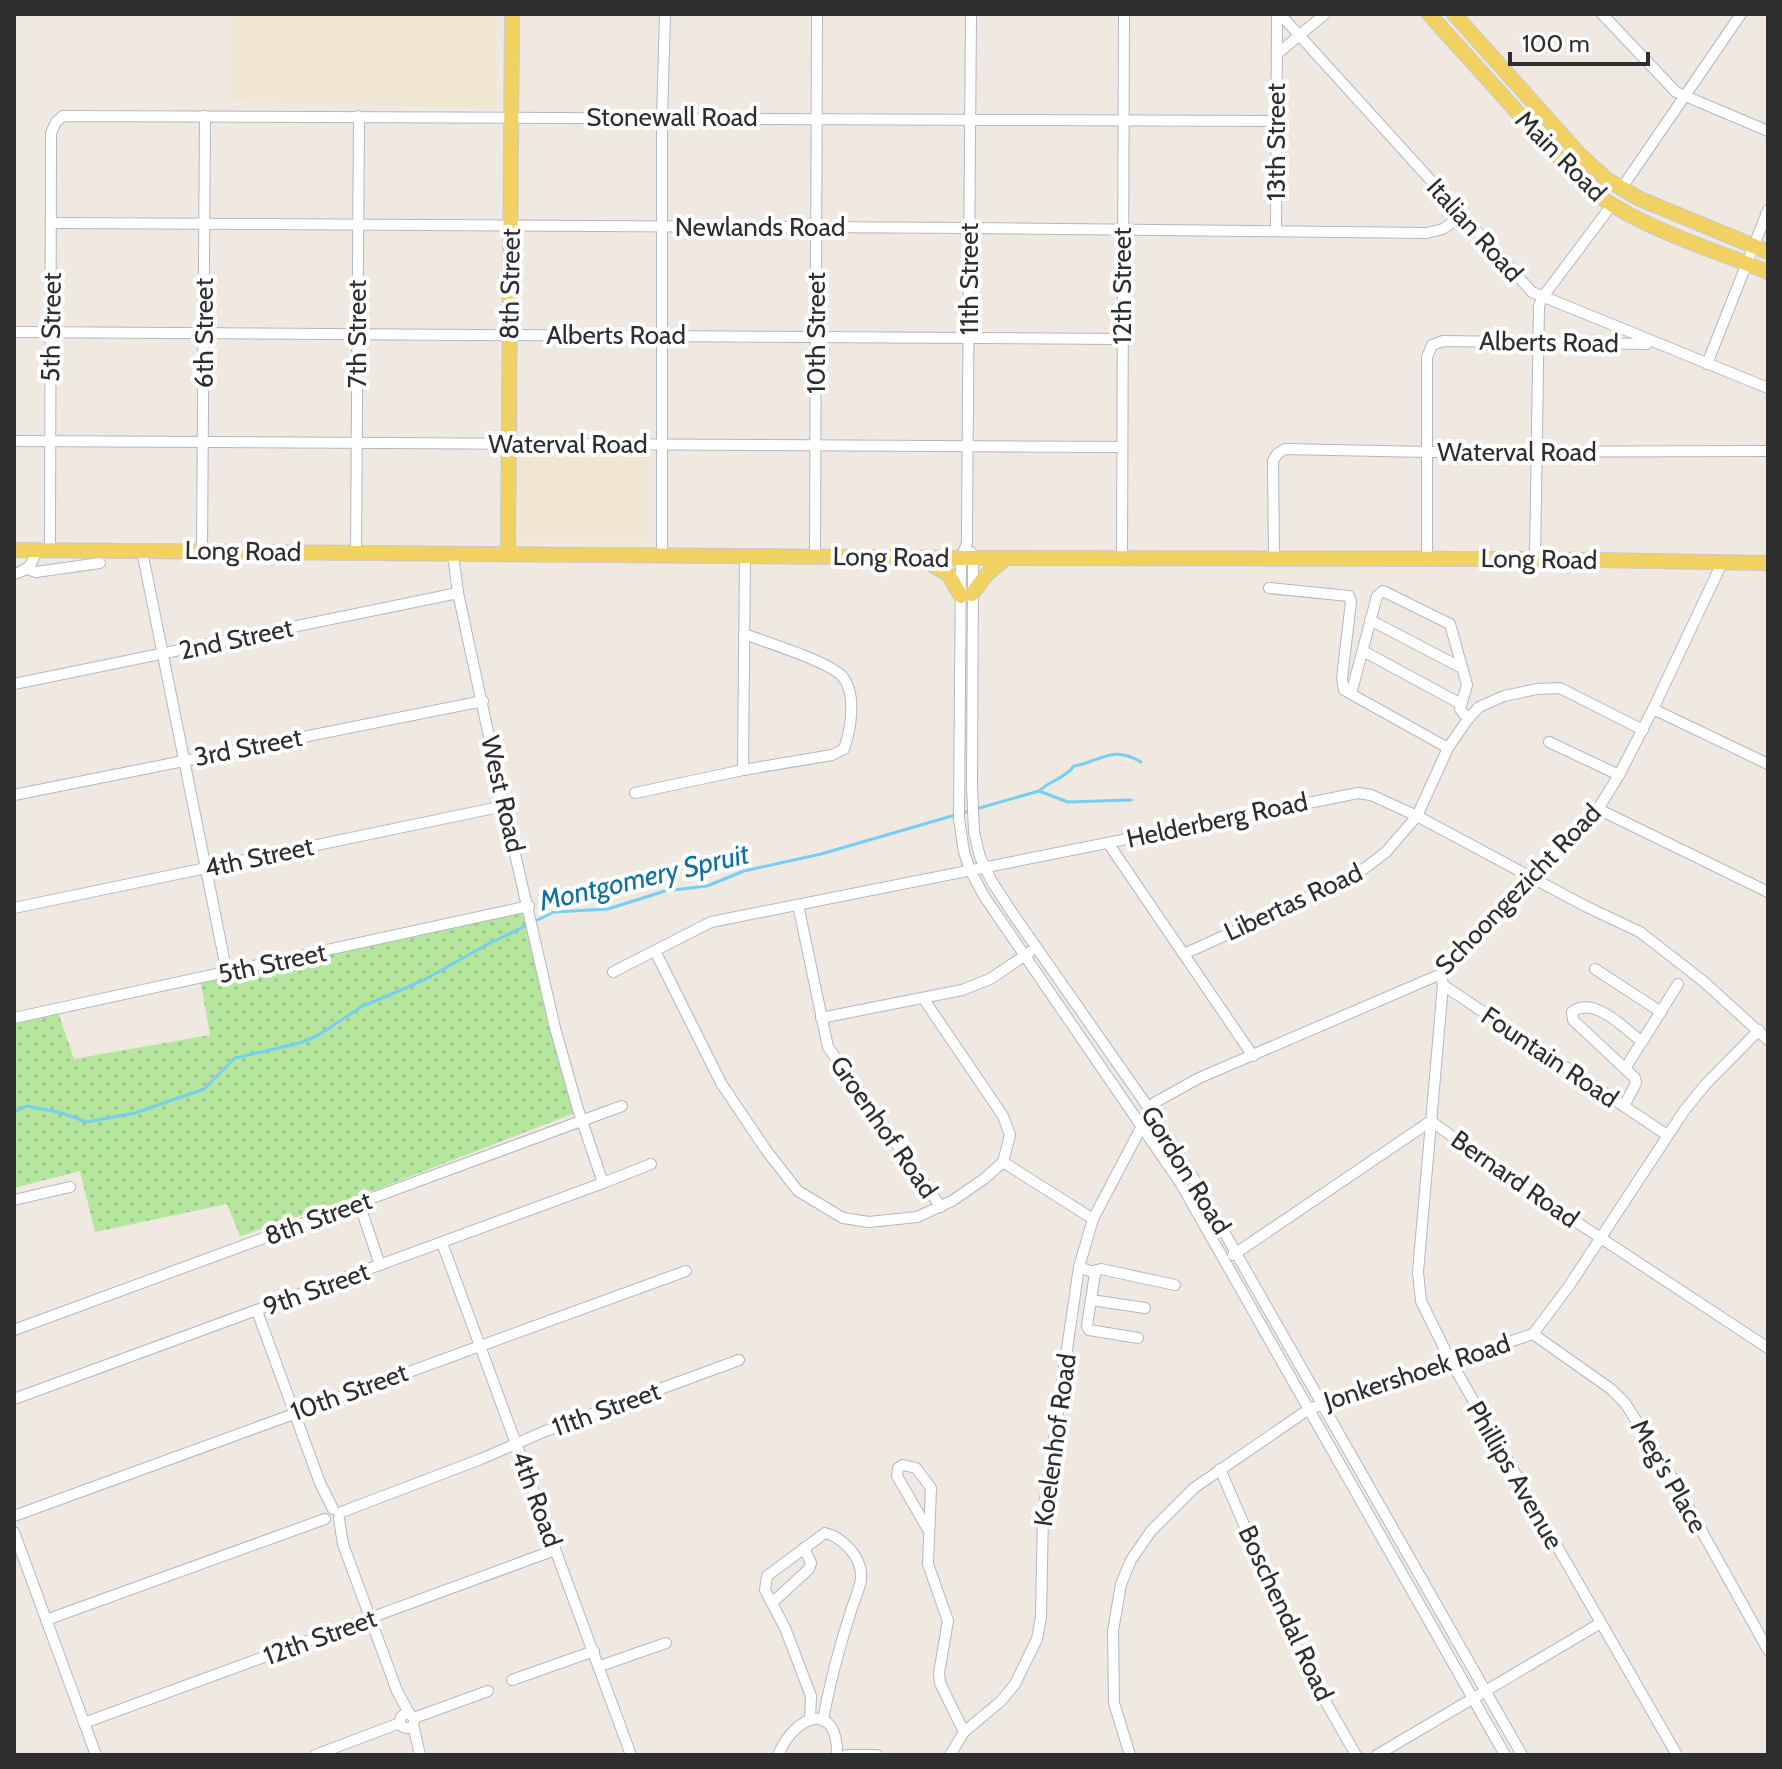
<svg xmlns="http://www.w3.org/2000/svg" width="1782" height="1769" viewBox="0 0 1782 1769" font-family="Cabin,sans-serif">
	<defs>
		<pattern id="park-dots" width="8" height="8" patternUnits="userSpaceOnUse" patternTransform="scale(2)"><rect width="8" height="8" fill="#b6e59e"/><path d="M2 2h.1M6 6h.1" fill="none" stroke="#9dc588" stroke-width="1.8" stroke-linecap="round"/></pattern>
	</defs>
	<rect width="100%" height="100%" fill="#efe9e1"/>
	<g fill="#f0e6d1">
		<path d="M232 14H495V108L232 101Z"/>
		<path d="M522 452 649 454V542H524L518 535V456Z"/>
	</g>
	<path fill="url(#park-dots)" d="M527 909 575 1113 357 1197 240 1236 227 1204 95 1232 80 1171 14 1188V1018L57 1009 74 1059 210 1035 200 979Z"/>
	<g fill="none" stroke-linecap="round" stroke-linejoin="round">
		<g stroke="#75cff0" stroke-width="3">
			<path d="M1039 791C1051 780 1064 779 1074 766 1100 762 1112 744 1141 762"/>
			<path d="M976 809 1039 791 1068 802 1131 800"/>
			<path d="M14 1112 27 1106 58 1112 87 1122 135 1113 204 1089 235 1058 300 1043 317 1036 361 1007 424 980 486 945 554 912 608 909 665 891 707 886 744 871 821 854 969 811"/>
		</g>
		<defs>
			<g id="minor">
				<path d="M971 14 967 528V543L961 558 959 819 964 852 970 870 984 896 1181 1184 1505 1755"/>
				<path d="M1280 14 1532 292 1768 388"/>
				<path d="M1602 14 1676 92 1768 131"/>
				<path d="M1277 54 1325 14"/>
				<path d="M1621 189 1741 14"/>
				<path d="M52 223 969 228 1427 233 1443 229 1462 215"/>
				<path d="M1276 230 1277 14"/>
				<path d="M14 332 1121 339"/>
				<path d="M1707 364 1768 210"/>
				<path d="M14 441 1122 447"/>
				<path d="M50 550 51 133 56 122 63 116 1275 121"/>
				<path d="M202 550 205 116"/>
				<path d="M142 551 227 973"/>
				<path d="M971 552 973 558 972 786 974 832 980 857 991 880 1011 911 1150 1110 1191 1174 1522 1755"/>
				<path d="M356 553 359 116"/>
				<path d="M662 554V119L665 14"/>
				<path d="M815 556 817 14"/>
				<path d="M1122 557 1124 14"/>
				<path d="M1427 558V357L1432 345 1443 341 1647 344"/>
				<path d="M1274 559 1273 461 1277 454 1285 449 1427 452 1768 451"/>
				<path d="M1535 559 1539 306 1542 298 1611 206"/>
				<path d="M27 569 36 572 100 563"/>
				<path d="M14 574C28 570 33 565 36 550"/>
				<path d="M1269 588 1349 596 1351 602 1342 678 1344 690 1448 748"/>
				<path d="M1370 620 1462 668"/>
				<path d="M1363 651 1461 704"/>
				<path d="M14 684 458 593"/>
				<path d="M1351 694 1377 596 1383 591 1450 624 1467 685 1460 709 1468 719"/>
				<path d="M1653 709 1768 764"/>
				<path d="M1549 742 1619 775"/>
				<path d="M743 770 745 555"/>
				<path d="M635 793 743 770 832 755 844 749C851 729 857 693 842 676 827 661 766 642 744 634"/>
				<path d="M14 795 483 701"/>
				<path d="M1598 809 1768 892"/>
				<path d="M1108 843 1253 1056"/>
				<path d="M798 905 828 1047 941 1207"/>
				<path d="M14 908 504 806"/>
				<path d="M655 951 721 1083 766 1150 798 1191 843 1218 869 1222 917 1217 952 1201 984 1179 1003 1162 1010 1135 1003 1116 923 998"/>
				<path d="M1184 954 1353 877 1386 852 1417 816 1448 748 1468 719 1479 707 1504 696 1537 689 1560 688 1643 730"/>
				<path d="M1595 969 1661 1012"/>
				<path d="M613 972 711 922 1358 793 1371 795 1417 816 1585 906 1640 932 1703 981 1768 1040"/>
				<path d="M1442 980 1443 985 1667 1135"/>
				<path d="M1443 985 1418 1272 1421 1301 1450 1360 1677 1755"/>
				<path d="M14 1018 529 906"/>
				<path d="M821 1018 962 990 990 979 1030 952"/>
				<path d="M1624 1106 1636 1083 1635 1078 1573 1020 1572 1012C1594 995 1625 1029 1642 1042L1678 984 1626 1067"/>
				<path d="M1003 1162 1093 1219"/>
				<path d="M603 1183 651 1164"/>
				<path d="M14 1200 70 1187"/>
				<path d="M359 1203 380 1265"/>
				<path d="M442 1243 631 1755"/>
				<path d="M1233 1255 1431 1121 1505 1175 1768 1348"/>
				<path d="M1079 1267 1095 1273 1087 1326 1089 1330 1138 1338"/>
				<path d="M1093 1271 1101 1269 1175 1285"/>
				<path d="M1091 1300 1145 1308"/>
				<path d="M257 1311 320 1483 333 1509"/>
				<path d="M14 1330 622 1106"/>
				<path d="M1533 1334 1611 1389 1625 1403 1666 1467 1768 1650"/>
				<path d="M14 1399 603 1183 577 1106 555 1028 504 806 458 593 453 555"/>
				<path d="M1220 1469 1304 1664 1356 1755"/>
				<path d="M339 1513 481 1459 543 1432 739 1360"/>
				<path d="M14 1516 686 1271"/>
				<path d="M339 1519 343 1544 397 1691 409 1713"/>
				<path d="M927 1528 897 1476 898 1468 903 1465 916 1468 931 1488 928 1564 948 1621 939 1673 940 1683 964 1732"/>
				<path d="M14 1532 96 1755"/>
				<path d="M772 1603 809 1569 811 1563 804 1548"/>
				<path d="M46 1620 325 1519"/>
				<path d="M600 1666 666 1643"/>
				<path d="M512 1680 594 1651"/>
				<circle cx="407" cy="1721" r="7"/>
				<path d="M414 1718 488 1691"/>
				<path d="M810 1719 811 1696 785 1628 765 1590 767 1576 825 1533C842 1537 859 1555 861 1572 863 1584 853 1602 850 1614 839 1649 829 1685 823 1721"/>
				<path d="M84 1723 555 1550"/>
				<path d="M413 1725 420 1755"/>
				<path d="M315 1755 400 1723"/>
				<path d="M778 1755C795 1714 838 1700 837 1755"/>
				<path d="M846 1755H877"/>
				<path d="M950 1755 964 1732 1001 1701 1015 1684 1037 1639 1041 1617 1043 1513 1079 1267 1093 1219 1154 1103 1199 1078 1441 974 1534 879 1598 809 1619 775 1653 709 1722 563"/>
				<path d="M1130 1755 1114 1703 1113 1631 1121 1584 1131 1560 1151 1531 1194 1488 1309 1409 1533 1334 1569 1286 1684 1111 1705 1085 1759 1030"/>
				<path d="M1377 1755 1599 1624"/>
			</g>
			<g id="major">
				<path d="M1429 14 1574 175C1619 222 1707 247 1768 272"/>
				<path d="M1454 14 1580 155 1606 179 1640 199 1768 252"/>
				<path d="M14 550 961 558 1535 559 1768 563"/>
				<path d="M508 554 512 14"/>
				<path d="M922 559 948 574 961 596"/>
				<path d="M972 594 987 574 1006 558"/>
			</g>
		</defs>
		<use href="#minor" stroke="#b4b7c1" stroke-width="12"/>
		<use href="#major" stroke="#c9c9c9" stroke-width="16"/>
		<use href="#minor" stroke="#fff" stroke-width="10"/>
		<use href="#major" stroke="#f2d163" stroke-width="14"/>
	</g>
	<g text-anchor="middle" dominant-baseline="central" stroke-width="8" stroke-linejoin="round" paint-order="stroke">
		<g font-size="26" fill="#2e2e2e" stroke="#fff">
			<text x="672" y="117">Stonewall Road</text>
			<text transform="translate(1276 142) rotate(-90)">13th Street</text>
			<text transform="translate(1561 156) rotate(45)">Main Road</text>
			<text x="760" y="227">Newlands Road</text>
			<text transform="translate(1475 230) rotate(48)">Italian Road</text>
			<text transform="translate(969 279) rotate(-90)">11th Street</text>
			<text transform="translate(510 284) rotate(-89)">8th Street</text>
			<text transform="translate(1122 286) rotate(-90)">12th Street</text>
			<text transform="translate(51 327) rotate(-89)">5th Street</text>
			<text transform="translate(204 333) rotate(-90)">6th Street</text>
			<text transform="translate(816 333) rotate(-90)">10th Street</text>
			<text transform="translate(357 334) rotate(-90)">7th Street</text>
			<text x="616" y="335">Alberts Road</text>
			<text transform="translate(1549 342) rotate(1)">Alberts Road</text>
			<text x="568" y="444">Waterval Road</text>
			<text x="1517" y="452">Waterval Road</text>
			<text transform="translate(243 551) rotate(1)">Long Road</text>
			<text transform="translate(891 557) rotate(1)">Long Road</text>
			<text transform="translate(1539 559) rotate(1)">Long Road</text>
			<text transform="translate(236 639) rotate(-12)">2nd Street</text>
			<text transform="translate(248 747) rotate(-11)">3rd Street</text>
			<text transform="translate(503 794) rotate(77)">West Road</text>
			<text transform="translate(1217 820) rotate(-12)">Helderberg Road</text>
			<text transform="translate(259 857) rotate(-12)">4th Street</text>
			<text transform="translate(1518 889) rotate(-46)">Schoongezicht Road</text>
			<text transform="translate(1293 902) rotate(-25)">Libertas Road</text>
			<text transform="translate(272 963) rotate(-12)">5th Street</text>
			<text transform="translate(1550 1057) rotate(34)">Fountain Road</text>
			<text transform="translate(884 1127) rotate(55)">Groenhof Road</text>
			<text transform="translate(1186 1170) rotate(58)">Gordon Road</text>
			<text transform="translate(1515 1179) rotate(35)">Bernard Road</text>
			<text transform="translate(318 1218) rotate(-20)">8th Street</text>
			<text transform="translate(316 1289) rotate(-20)">9th Street</text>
			<text transform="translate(1417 1372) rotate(-18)">Jonkershoek Road</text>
			<text transform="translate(349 1392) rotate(-20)">10th Street</text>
			<text transform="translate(606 1409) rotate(-20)">11th Street</text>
			<text transform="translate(1055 1440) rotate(-82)">Koelenhof Road</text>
			<text transform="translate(1515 1475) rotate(60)">Phillips Avenue</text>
			<text transform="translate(1669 1476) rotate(60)">Meg's Place</text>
			<text transform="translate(537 1499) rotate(70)">4th Road</text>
			<text transform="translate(1286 1613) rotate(65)">Boschendal Road</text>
			<text transform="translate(320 1637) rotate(-20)">12th Street</text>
		</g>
		<g font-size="28" font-style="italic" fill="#0d6fa3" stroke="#fff">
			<text transform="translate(644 877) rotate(-13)">Montgomery Spruit</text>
		</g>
	</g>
	<rect width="1782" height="1769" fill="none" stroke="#2e2e2e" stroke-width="32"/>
	<path d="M1510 52v12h138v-12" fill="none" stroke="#2e2e2e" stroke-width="4"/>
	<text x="1522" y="52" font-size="24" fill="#2e2e2e" stroke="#ffffff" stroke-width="6" paint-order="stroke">100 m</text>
</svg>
